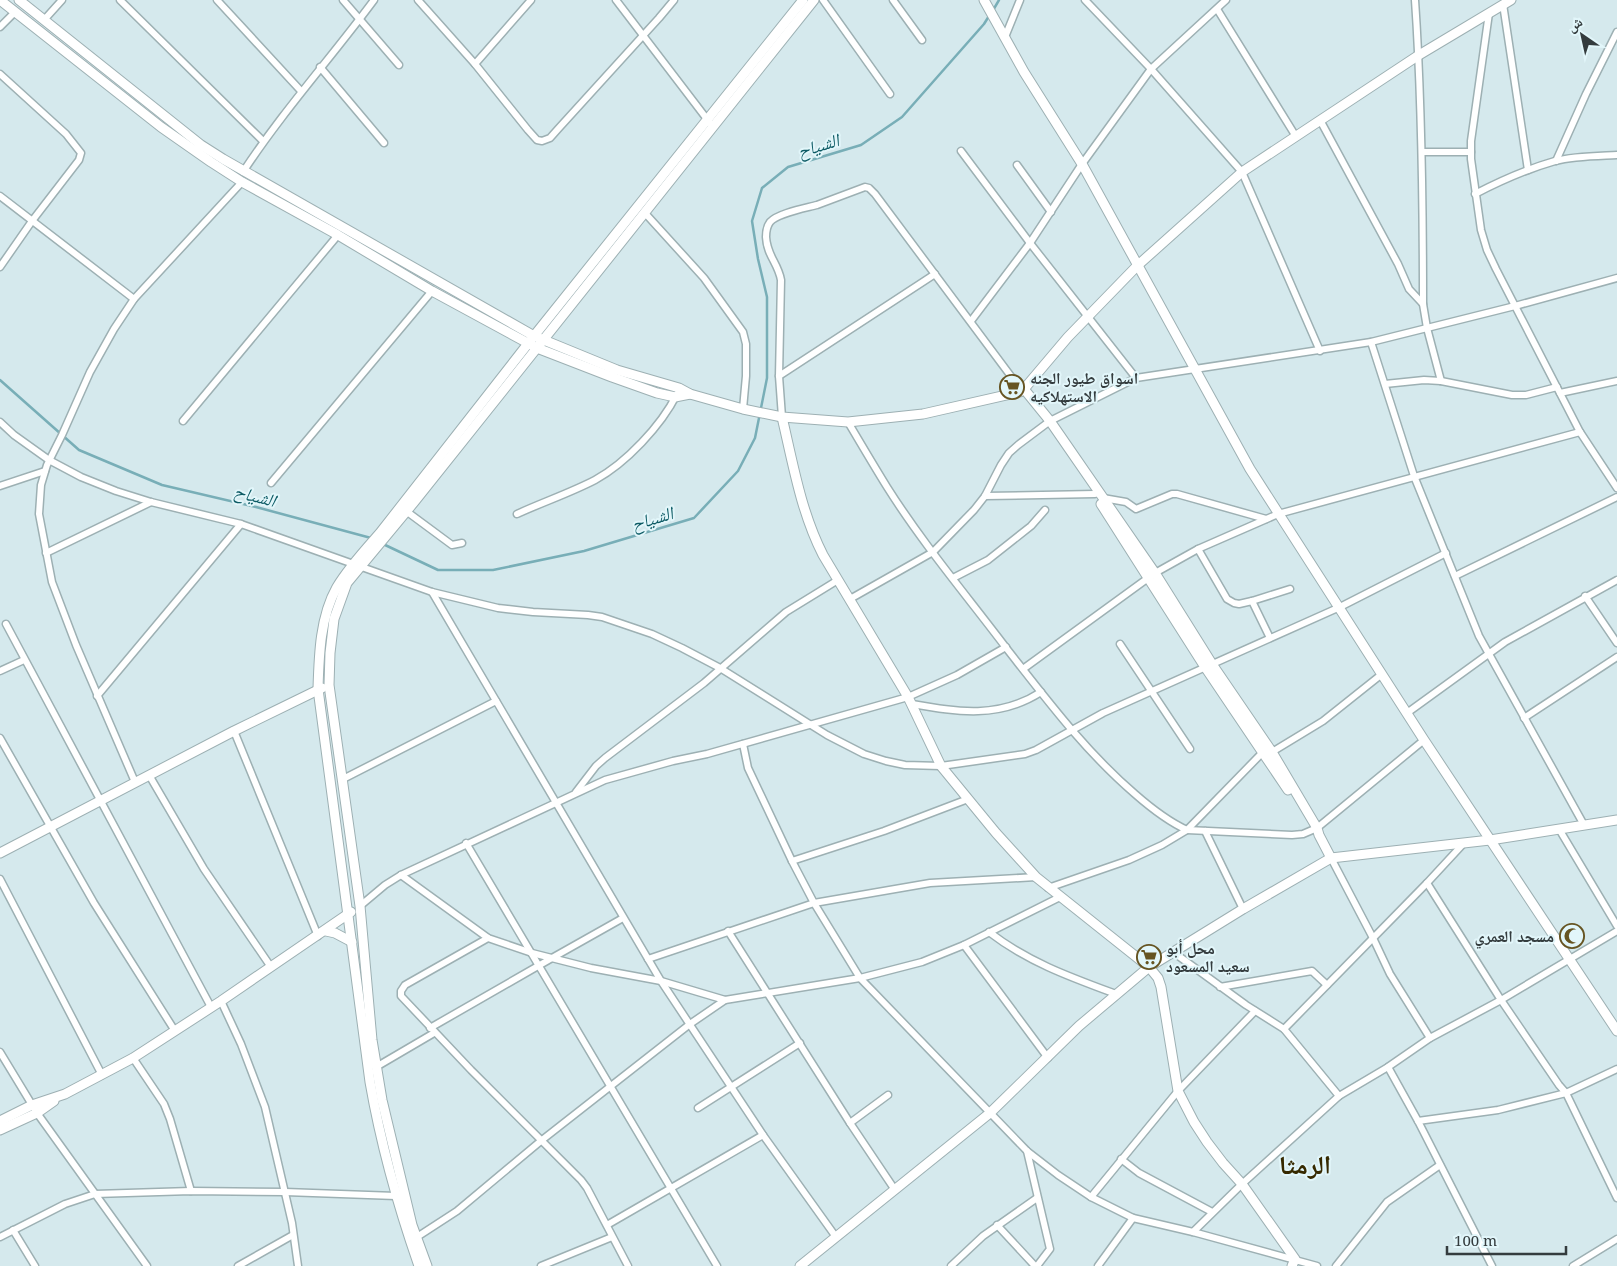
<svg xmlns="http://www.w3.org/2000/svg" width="1617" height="1266" viewBox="0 0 1617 1266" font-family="'Noto Serif','Noto Naskh Arabic',serif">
	<rect width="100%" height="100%" fill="#d5e9ed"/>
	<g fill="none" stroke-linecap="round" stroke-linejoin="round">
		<g stroke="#78aeb7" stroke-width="2.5">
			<path d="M992 12 999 0"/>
			<path d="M0 380 79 450 162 485 256 507 371 538"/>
			<path d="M383 544 438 570H493L584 551 694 518 738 471 755 438 767 378V297L758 259 752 221 762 188 788 167 861 145 902 117 984 24 989 16"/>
		</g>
		<defs>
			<g id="street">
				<path d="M120 0 263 141"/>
				<path d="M217 0 301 91"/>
				<path d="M343 0 399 65"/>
				<path d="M418 0 475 64 528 130 537 140 542 141 550 138 558 129 659 18 674 0"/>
				<path d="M616 0 713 127"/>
				<path d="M823 0 890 94"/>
				<path d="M893 0 922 40"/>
				<path d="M1085 0 1151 69 1242 172 1320 351"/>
				<path d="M1415 0C1422 101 1423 202 1423 304L1427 328 1441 381"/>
				<path d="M1503 4 1528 170"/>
				<path d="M1217 9 1295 135"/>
				<path d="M1489 13 1471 141V159L1481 230 1487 250 1496 269 1580 432 1617 488"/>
				<path d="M44 20 62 0"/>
				<path d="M0 27 15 12"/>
				<path d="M1005 37 1020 0"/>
				<path d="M475 64 531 0"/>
				<path d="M320 67 384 143"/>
				<path d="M0 74 66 134 81 153 79 160 32 221 0 267"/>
				<path d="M1320 120 1398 264 1409 289 1423 304"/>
				<path d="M961 151 1030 243 1136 378"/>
				<path d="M1423 152H1471"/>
				<path d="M1556 161 1586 94 1617 32"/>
				<path d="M1017 165 1051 212"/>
				<path d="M243 172C283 111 331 58 374 0"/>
				<path d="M1475 194C1500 181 1527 169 1555 161 1574 156 1596 156 1617 155"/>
				<path d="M0 196 134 299"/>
				<path d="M644 212 704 278 743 332 746 344V376L743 409"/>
				<path d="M971 321 1030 243 1082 164 1151 69 1226 0"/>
				<path d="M1371 342 1414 476 1479 636 1584 825"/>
				<path d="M779 376 935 274"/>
				<path d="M1385 384 1424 380 1441 381 1512 395H1526L1557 387"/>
				<path d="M1560 393 1617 381"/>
				<path d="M782 417 779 376 781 280C778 263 767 256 766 237 766 232 767 226 770 222 778 213 806 208 817 205 833 199 849 193 865 187L869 188 875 194 1016 383 1020 392"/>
				<path d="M183 421 338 235"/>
				<path d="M0 422 14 435 49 460 81 477 116 491 151 502 241 524 432 592 498 608 533 612 588 615 602 617 652 634 682 648 720 668 827 735 864 754 886 761 905 765 941 766 1025 754 1036 750 1103 713 1340 607 1446 553"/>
				<path d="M848 422C861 444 874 466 887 487 923 544 967 596 1007 649 1047 700 1085 751 1135 794 1151 808 1167 821 1187 830L1292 835 1303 834 1317 828 1424 740"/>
				<path d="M271 483 432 291"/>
				<path d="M0 486 45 471"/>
				<path d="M985 496 1095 494"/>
				<path d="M1103 498 1126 502 1136 509 1172 494H1177L1266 519"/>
				<path d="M406 511 452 545 462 543"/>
				<path d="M517 514C543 502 570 493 595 480 626 463 661 426 677 394"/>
				<path d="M1198 549 1227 599 1234 603 1239 604 1252 601 1290 589"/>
				<path d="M46 553 151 502"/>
				<path d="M1455 576 1617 497"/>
				<path d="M953 578 988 560 1031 526 1045 510"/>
				<path d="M432 592 661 981 763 1135 836 1237"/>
				<path d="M1585 596 1617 643"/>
				<path d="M850 599 933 552 974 510 985 496 1001 465 1009 453 1018 445 1050 421 1136 378 1371 342 1515 306 1617 278"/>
				<path d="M1252 601 1270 638"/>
				<path d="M6 624 211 1007"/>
				<path d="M1120 644 1190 749"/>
				<path d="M1023 669 1155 573 1198 549 1278 514 1580 432"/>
				<path d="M0 671 24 660"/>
				<path d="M97 696 241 524"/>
				<path d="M912 704C958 712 999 719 1041 692"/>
				<path d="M1407 713 1505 642 1617 580"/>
				<path d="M1524 718 1617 657"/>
				<path d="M234 731 318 936"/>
				<path d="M0 738 94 903 175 1031"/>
				<path d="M743 744 748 768 792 861 814 903 860 978 1027 1151 1058 1175 1091 1197 1133 1218 1193 1232 1317 1266"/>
				<path d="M1272 752 1323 721 1382 674"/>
				<path d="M149 775 204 869 271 967"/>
				<path d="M343 779 496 701"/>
				<path d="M135 782 76 645 52 582 39 514 41 485 47 465 62 435 90 372 114 329 134 299 242 182"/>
				<path d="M576 792 596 766 605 758 704 683 786 612 838 580"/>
				<path d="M1559 829 1617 926"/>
				<path d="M1205 831 1243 909"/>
				<path d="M466 843 717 1266"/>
				<path d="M1331 858 1373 938 1390 974 1430 1038"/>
				<path d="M792 861 884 831 968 799"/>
				<path d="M401 875 488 938 532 953 591 968 661 981 725 1000"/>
				<path d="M0 879 102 1075"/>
				<path d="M1427 883 1501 1000 1559 1085 1566 1093 1617 1198"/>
				<path d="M1048 888 1129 860 1162 845 1187 830 1263 752"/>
				<path d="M360 906 385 885 401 875 605 780 673 761 707 754 908 697 957 675 1006 647"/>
				<path d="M728 931 850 1123 895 1190"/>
				<path d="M989 932C1028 962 1070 977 1116 994"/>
				<path d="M488 938 405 985 401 991V996L471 1070 581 1180 587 1188 628 1266"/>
				<path d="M964 945 1048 1058"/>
				<path d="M1173 952 1246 1005 1284 1029 1339 1096"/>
				<path d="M648 959 814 903 930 883 1036 877"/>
				<path d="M1220 987 1312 971 1327 985"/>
				<path d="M221 1001 241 1044 265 1107 292 1223 298 1266"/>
				<path d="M430 1028 552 958 623 918"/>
				<path d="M1284 1029 1427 883 1464 843"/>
				<path d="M0 1052 37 1113 147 1266"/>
				<path d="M133 1058 164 1104 170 1119 191 1191"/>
				<path d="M376 1067 434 1033"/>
				<path d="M1388 1067 1418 1121 1492 1266"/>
				<path d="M698 1108 800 1043"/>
				<path d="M1418 1121 1498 1110 1566 1093 1617 1069"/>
				<path d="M850 1123 888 1095"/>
				<path d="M1027 1151 1050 1249 1037 1266"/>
				<path d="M1121 1159 1139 1173 1212 1212"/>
				<path d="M1091 1197 1178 1091 1255 1011"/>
				<path d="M607 1225 763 1135"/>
				<path d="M997 1225 1035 1266"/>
				<path d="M13 1230 35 1266"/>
				<path d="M1193 1232 1242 1184 1339 1096 1388 1067 1430 1038 1501 1000 1617 931"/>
				<path d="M0 1237 65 1204 95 1194 191 1191 285 1192 396 1196"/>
				<path d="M417 1237 457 1211 542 1140 690 1024 725 1000 860 978 922 962 964 945 1060 897"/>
				<path d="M238 1266 293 1235"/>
				<path d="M541 1266 612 1237"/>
				<path d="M951 1266 983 1236 1037 1198"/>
				<path d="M1098 1266 1133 1218"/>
				<path d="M1336 1266 1387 1202 1440 1165"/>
				<path d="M1573 1266 1617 1239"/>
			</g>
			<g id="secondary">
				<path d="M0 0 161 127 211 162 242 182 338 235 432 291 537 348 612 377 657 393 675 397 690 394"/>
				<path d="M19 0 201 145 223 159 534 336 617 370 679 388 690 394 743 409 782 417 848 422 923 414 1020 392 1024 389 1068 337 1137 266 1242 172 1419 55 1511 0"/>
				<path d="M984 0 1024 72 1082 164 1250 469 1424 740 1617 1031"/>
				<path d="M1024 389 1050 421 1155 573 1212 664 1272 752 1317 828 1319 835 1331 858"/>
				<path d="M782 417C793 464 801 512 823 555L908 697 941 766 996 833 1036 877 1149 967 1158 978 1161 987 1178 1091 1194 1122 1207 1142 1223 1163 1242 1184 1295 1259 1292 1266"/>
				<path d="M1101 504 1205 667 1288 790"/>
				<path d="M0 853 234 731 322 688"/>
				<path d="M326 931 335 933 352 942"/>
				<path d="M0 1121 32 1105 65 1094 133 1058 221 1001 351 912"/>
				<path d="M0 1130 37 1113 54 1101"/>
				<path d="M419 1266C398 1206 381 1145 370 1082L318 689C319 655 320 617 337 587 349 567 365 550 380 533L534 336 803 0"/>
				<path d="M427 1266 412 1225 382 1100 372 1040 360 906 329 685 330 653 334 619 347 583 415 501 814 0"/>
				<path d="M800 1266 990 1113 1079 1026 1149 967 1243 909 1331 858 1490 840 1617 820"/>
			</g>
		</defs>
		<use href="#street" stroke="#9db0b3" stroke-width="9"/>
		<use href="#secondary" stroke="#9db0b3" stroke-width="11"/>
		<use href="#street" stroke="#fff" stroke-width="6"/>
		<use href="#secondary" stroke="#fff" stroke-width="9"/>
	</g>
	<defs>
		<symbol id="supermarket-ring" viewBox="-11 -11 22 22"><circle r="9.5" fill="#e2f6fa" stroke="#665422" stroke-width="1.5"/><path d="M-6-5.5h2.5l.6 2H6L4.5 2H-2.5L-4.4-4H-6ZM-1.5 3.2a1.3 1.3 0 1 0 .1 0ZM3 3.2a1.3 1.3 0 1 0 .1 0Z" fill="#665422"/></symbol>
		<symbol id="mosque-ring" viewBox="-11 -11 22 22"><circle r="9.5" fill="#e2f6fa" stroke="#665422" stroke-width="1.5"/><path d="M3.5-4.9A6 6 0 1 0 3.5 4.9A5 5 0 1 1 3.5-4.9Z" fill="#665422"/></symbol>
	</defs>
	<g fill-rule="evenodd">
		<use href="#supermarket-ring" x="998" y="373" width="28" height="28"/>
		<use href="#mosque-ring" x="1558" y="922" width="28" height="28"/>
		<use href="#supermarket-ring" x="1135" y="943" width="28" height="28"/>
	</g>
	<g text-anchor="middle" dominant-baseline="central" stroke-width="4" stroke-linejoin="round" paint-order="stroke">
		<g font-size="16" font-weight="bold" fill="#343c3e" stroke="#e2f6fa" text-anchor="start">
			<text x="1030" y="378">اسواق طيور الجنه<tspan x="1030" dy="18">الاستهلاكيه</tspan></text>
			<text x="1554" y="936" text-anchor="end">مسجد العمري</text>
			<text x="1166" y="948">محل أبو<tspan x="1166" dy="18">سعيد المسعود</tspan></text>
		</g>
		<g font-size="18" font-style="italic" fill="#0c5a64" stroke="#e2f6fa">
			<text transform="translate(818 145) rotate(-17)">الشياح</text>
			<text transform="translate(255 495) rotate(14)">الشياح</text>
			<text transform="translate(652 518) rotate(-17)">الشياح</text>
		</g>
		<g font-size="26" font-weight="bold" fill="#362900" stroke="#e2f6fa">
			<text x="1305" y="1164">الرمثا</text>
		</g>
	</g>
	<g transform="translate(1582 35) rotate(326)" stroke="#e2f6fa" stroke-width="4" paint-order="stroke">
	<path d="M0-4L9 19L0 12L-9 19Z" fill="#343c3e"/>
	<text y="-8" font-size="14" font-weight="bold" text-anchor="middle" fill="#343c3e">ش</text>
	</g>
	<path d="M1447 1246v8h119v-8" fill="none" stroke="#343c3e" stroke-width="2.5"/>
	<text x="1454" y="1246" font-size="15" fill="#343c3e" stroke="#e2f6fa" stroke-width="4" paint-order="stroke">100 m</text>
</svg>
